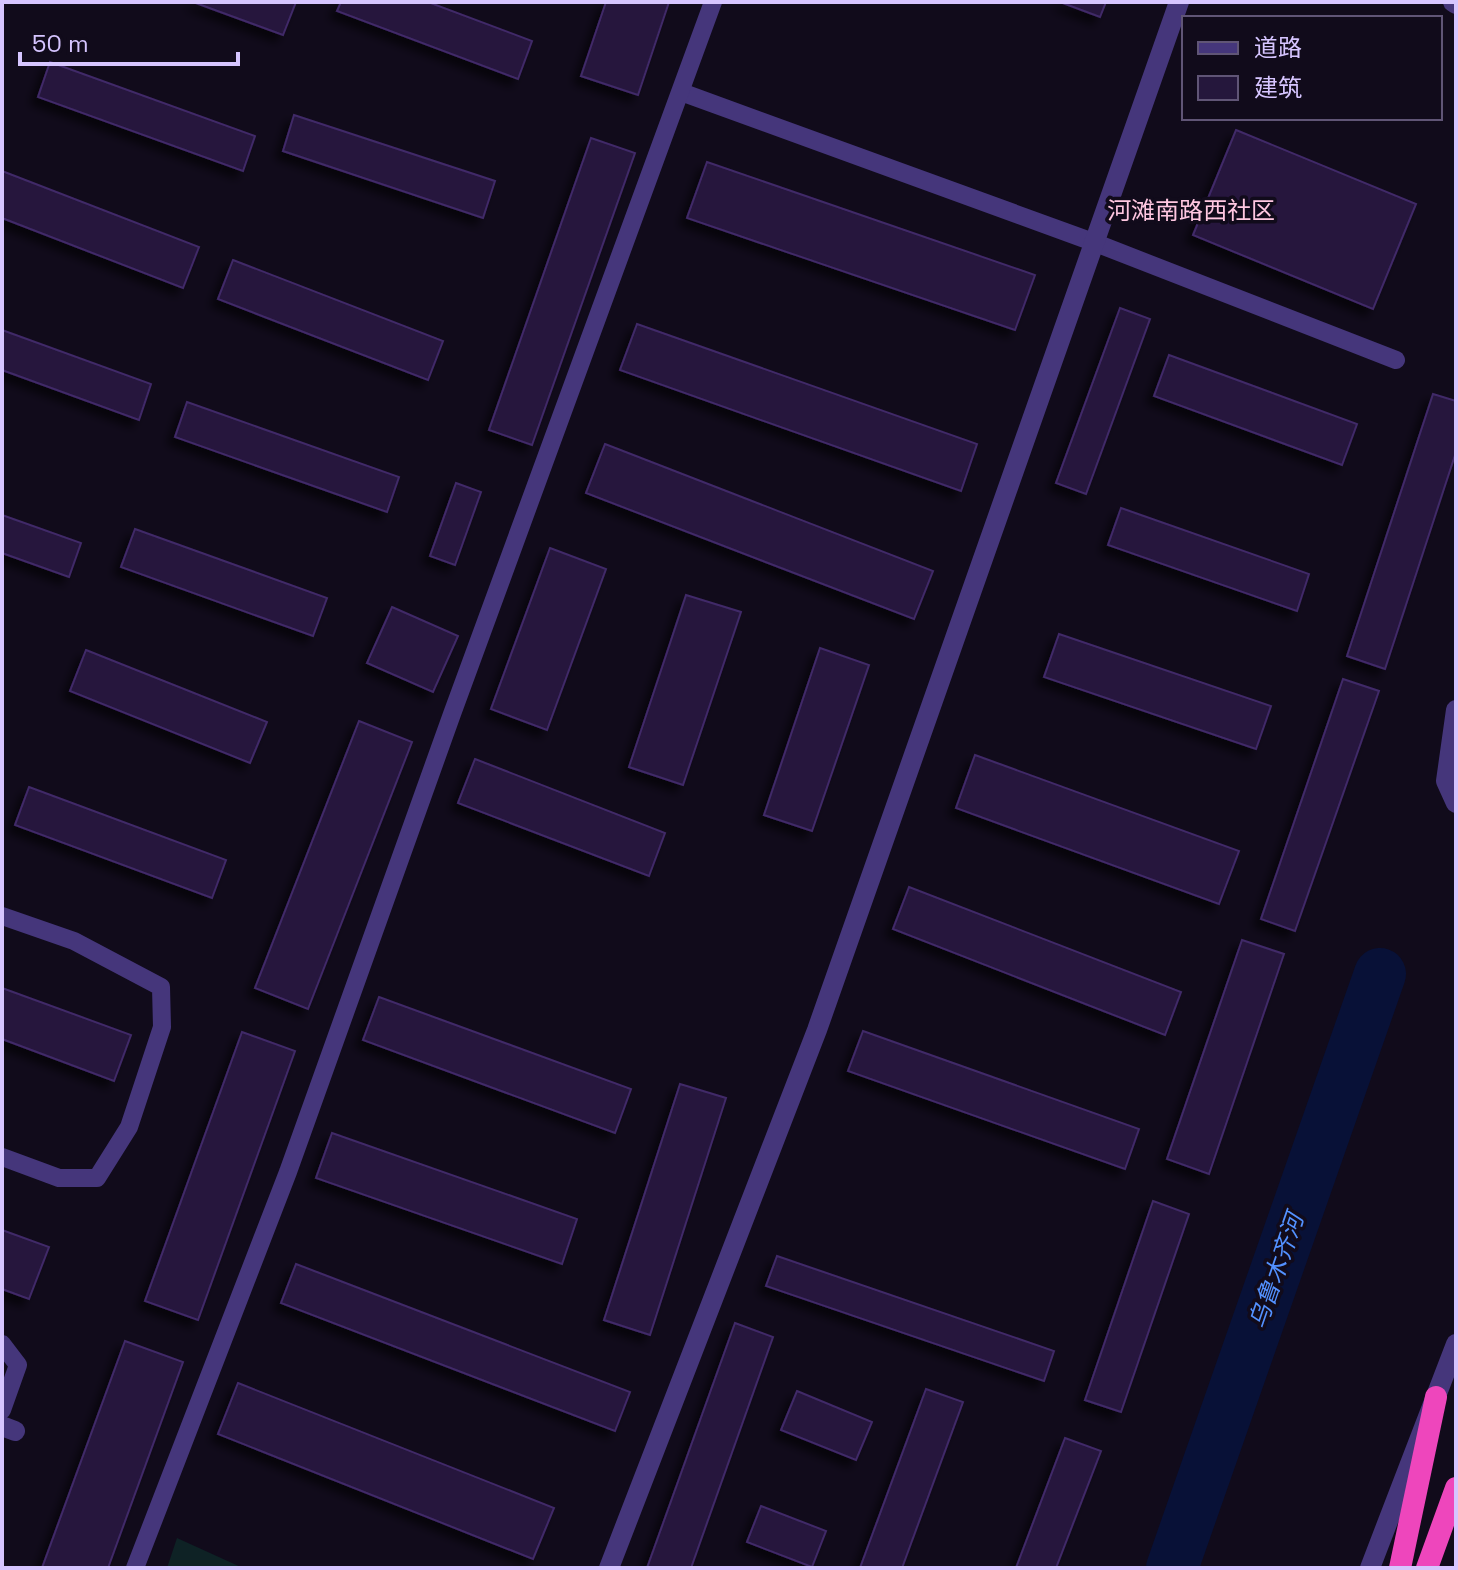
<svg xmlns="http://www.w3.org/2000/svg" width="1458" height="1570" viewBox="0 0 1458 1570" font-family="'Space Grotesk','Noto Sans SC',sans-serif">
	<defs>
		<filter id="shadow"><feDropShadow dx="-7" dy="7" stdDeviation="4" flood-color="#0009"/></filter>
	</defs>
	<rect width="100%" height="100%" fill="#110b1b"/>
	<path fill="#0e2225" d="M177 1538 243 1568H167Z"/>
	<g fill="none" stroke-linecap="round" stroke-linejoin="round">
		<path stroke="#081137" stroke-width="52" d="M1172 1568 1380 974"/>
	</g>
	<g fill="#25173c" stroke="#412968" stroke-width="2" filter="url(#shadow)">
		<path d="M193 2H296L283 35Z"/>
		<path d="M341 2H428L532 41 518 79 337 11Z"/>
		<path d="M606 2H669L638 95 581 76Z"/>
		<path d="M1060 2H1106L1100 17Z"/>
		<path d="M50 62 255 136 243 171 38 97Z"/>
		<path d="M294 115 495 181 483 218 283 151Z"/>
		<path d="M1236 130 1416 204 1373 309 1193 235Z"/>
		<path d="M591 138 635 153 532 445 489 430Z"/>
		<path d="M707 162 1035 275 1015 330 687 218Z"/>
		<path d="M2 171 199 247 183 288 2 218Z"/>
		<path d="M233 260 443 341 428 380 218 299Z"/>
		<path d="M1120 308 1150 319 1086 494 1056 483Z"/>
		<path d="M637 324 977 444 961 491 620 370Z"/>
		<path d="M2 330 151 384 139 420 2 370Z"/>
		<path d="M1169 355 1357 424 1342 465 1154 396Z"/>
		<path d="M1433 394 1456 401V452L1385 669 1347 656Z"/>
		<path d="M187 402 399 477 387 512 175 437Z"/>
		<path d="M605 444 933 571 914 619 586 493Z"/>
		<path d="M456 483 481 492 455 565 430 556Z"/>
		<path d="M1121 508 1309 574 1297 611 1108 545Z"/>
		<path d="M2 515 81 543 69 577 2 553Z"/>
		<path d="M135 529 327 598 313 636 121 567Z"/>
		<path d="M550 548 606 569 547 730 491 709Z"/>
		<path d="M686 595 741 612 683 785 629 767Z"/>
		<path d="M392 607 458 636 433 692 367 663Z"/>
		<path d="M1059 634 1271 706 1256 749 1044 677Z"/>
		<path d="M820 648 869 665 812 831 764 815Z"/>
		<path d="M86 650 267 722 250 763 70 691Z"/>
		<path d="M1343 679 1379 691 1295 931 1261 919Z"/>
		<path d="M359 721 412 742 308 1009 255 988Z"/>
		<path d="M975 755 1239 851 1219 904 956 808Z"/>
		<path d="M475 759 665 833 649 876 458 803Z"/>
		<path d="M29 787 226 860 212 898 15 825Z"/>
		<path d="M909 887 1181 992 1165 1035 893 929Z"/>
		<path d="M1242 940 1284 954 1209 1174 1167 1159Z"/>
		<path d="M2 988 131 1035 114 1081 2 1039Z"/>
		<path d="M379 997 631 1089 615 1133 363 1040Z"/>
		<path d="M863 1031 1139 1129 1125 1169 848 1071Z"/>
		<path d="M242 1032 295 1051 198 1320 145 1301Z"/>
		<path d="M680 1084 726 1098 650 1335 604 1320Z"/>
		<path d="M332 1133 577 1219 562 1264 316 1178Z"/>
		<path d="M1153 1201 1189 1214 1121 1412 1085 1400Z"/>
		<path d="M2 1230 49 1247 29 1299 2 1289Z"/>
		<path d="M777 1256 1054 1351 1044 1381 766 1286Z"/>
		<path d="M296 1264 630 1392 615 1431 281 1303Z"/>
		<path d="M735 1323 773 1337 691 1568H647Z"/>
		<path d="M125 1341 183 1362 108 1568H42Z"/>
		<path d="M238 1383 554 1508 533 1559 218 1434Z"/>
		<path d="M926 1389 963 1402 902 1568H860Z"/>
		<path d="M797 1391 872 1422 856 1460 781 1430Z"/>
		<path d="M1065 1438 1101 1451 1056 1568H1016Z"/>
		<path d="M761 1506 826 1531 812 1567 747 1542Z"/>
	</g>
	<g fill="none" stroke-linecap="round" stroke-linejoin="round">
		<g stroke="#45367b" stroke-width="18">
			<path d="M681 92 1093 242 1396 360"/>
			<path d="M2 916 74 941 161 987 162 1027 129 1127 97 1178H59L2 1157"/>
			<path d="M2 1344 18 1365 2 1410"/>
			<path d="M135 1568 288 1172 452 714 713 2"/>
		</g>
		<g stroke="#45367b" stroke-width="20">
			<path d="M2 1426 15 1431"/>
			<path d="M609 1568 817 1030 1179 2"/>
		</g>
		<g stroke="#45367b" stroke-width="20">
			<path d="M1453 2 1456 4"/>
			<path d="M1456 710 1446 781 1456 803"/>
			<path d="M1370 1568 1456 1344"/>
		</g>
		<g stroke="#ee46bc" stroke-width="22">
			<path d="M1400 1568 1436 1397"/>
			<path d="M1427 1568 1456 1488"/>
		</g>
	</g>
	<g text-anchor="middle" dominant-baseline="central" stroke-width="7" stroke-linejoin="round" paint-order="stroke">
		<g font-size="24" fill="#ffc7e1" stroke="#110b1b">
			<text x="1191" y="210">河滩南路西社区</text>
		</g>
		<g font-size="24" font-style="italic" fill="#5391ff" stroke="#110b1b">
			<text transform="translate(1276 1271) rotate(-71)">乌鲁木齐河</text>
		</g>
	</g>
	<rect width="1458" height="1570" fill="none" stroke="#d6c5ff" stroke-width="8"/>
	<rect x="1182" y="16" width="260" height="104" fill="#110b1b" stroke="#605576" stroke-width="2"/>
	<rect x="1198" y="42" width="40" height="12" fill="#45367b" stroke="#605576" stroke-width="2"/>
	<text x="1254" y="56" font-size="24" fill="#d6c5ff">道路</text>
	<rect x="1198" y="76" width="40" height="24" fill="#25173c" stroke="#605576" stroke-width="2"/>
	<text x="1254" y="96" font-size="24" fill="#d6c5ff">建筑</text>
	<path d="M20 52v12h218v-12" fill="none" stroke="#d6c5ff" stroke-width="4"/>
	<text x="32" y="52" font-size="24" fill="#d6c5ff" stroke="#110b1b" stroke-width="6" paint-order="stroke">50 m</text>
</svg>
